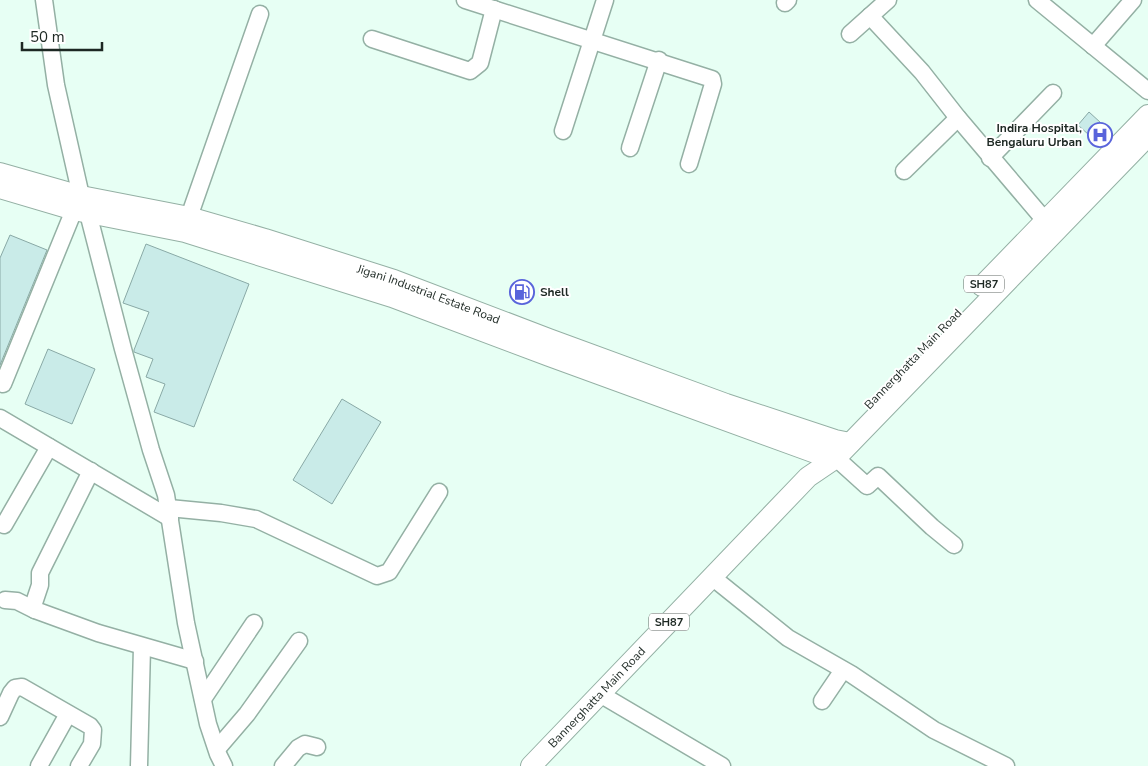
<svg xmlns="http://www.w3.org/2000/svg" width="1148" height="766" viewBox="0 0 1148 766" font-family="'Nunito Sans',sans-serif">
	<rect width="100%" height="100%" fill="#e7fff4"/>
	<g fill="#c9ebe8" stroke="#89a9a6">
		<path d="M1089 112 1113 134 1101 146 1078 125Z"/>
		<path d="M10 235 47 250 0 365V258Z"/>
		<path d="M146 244 249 284 194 427 154 412 165 384 146 377 153 359 134 352V350L149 312 123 303Z"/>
		<path d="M48 349 95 369 72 424 25 404Z"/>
		<path d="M342 399 381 422 332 504 293 480Z"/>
	</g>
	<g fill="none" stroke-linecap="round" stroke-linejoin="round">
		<defs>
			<g id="minor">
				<path d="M44 0 56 85 81 196 88 213 123 349 151 450 166 495 186 623 208 724 218 754 224 766"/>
				<path d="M465 0 712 79 713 84 689 164"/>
				<path d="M1037 0 1148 91"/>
				<path d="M785 3 788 0"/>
				<path d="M870 16 922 72 958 118 1053 230"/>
				<path d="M850 34 888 0"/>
				<path d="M372 39 470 71 480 63 494 9"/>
				<path d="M1093 46 1133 0"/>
				<path d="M563 131 605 0"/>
				<path d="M630 148 659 60"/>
				<path d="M990 158 1053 93"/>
				<path d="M904 171 958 118"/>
				<path d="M189 217 260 14"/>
				<path d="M3 384 74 210"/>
				<path d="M0 418 170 518"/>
				<path d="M836 458 867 486 878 476 932 527 954 545"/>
				<path d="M91 471 40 573V585L34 603 35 610 98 633 195 661"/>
				<path d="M169 508 221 513 256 519 377 576 389 572 439 492"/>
				<path d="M4 525 49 447"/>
				<path d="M712 577 788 638 851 674 934 730 1006 766"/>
				<path d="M5 600 17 601 35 610"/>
				<path d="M600 694 722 766"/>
				<path d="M203 699 254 623"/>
				<path d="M822 701 843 670"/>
				<path d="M0 717 11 693 15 688 22 687 90 726 93 730 92 744 79 766"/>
				<path d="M217 749 247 714 299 641"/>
				<path d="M39 766 68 714"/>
				<path d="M139 766 142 647"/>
				<path d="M283 766 298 748 305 744 317 747"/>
			</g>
			<g id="major">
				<path id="s1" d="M0 173 81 196 189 217 265 239 394 280 549 339 726 404 835 440 850 443"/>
				<path d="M0 188 74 210 185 232 392 297 549 356 821 455 836 458"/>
				<path d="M982 286 1148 115"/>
				<path id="s2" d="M531 766 808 477 836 458 1148 136"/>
			</g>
		</defs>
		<use href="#minor" stroke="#94b0a4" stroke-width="19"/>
		<use href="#major" stroke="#94b0a4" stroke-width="22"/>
		<use href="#minor" stroke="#fff" stroke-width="16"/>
		<use href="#major" stroke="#fff" stroke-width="20"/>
	</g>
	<defs>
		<symbol id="hospital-ring" viewBox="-11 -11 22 22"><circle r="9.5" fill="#fff" stroke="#5964db" stroke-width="1.5"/><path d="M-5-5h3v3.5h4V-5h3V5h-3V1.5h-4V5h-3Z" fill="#5964db"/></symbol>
		<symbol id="fuel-ring" viewBox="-11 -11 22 22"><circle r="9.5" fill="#fff" stroke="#5964db" stroke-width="1.5"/><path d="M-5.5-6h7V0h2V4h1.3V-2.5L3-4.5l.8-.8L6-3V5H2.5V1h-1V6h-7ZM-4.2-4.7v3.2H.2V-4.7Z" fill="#5964db"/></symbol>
	</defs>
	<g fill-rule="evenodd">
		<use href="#hospital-ring" x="1086" y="121" width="28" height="28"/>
		<use href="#fuel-ring" x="508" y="278" width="28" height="28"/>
	</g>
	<g text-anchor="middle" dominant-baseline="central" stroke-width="4" stroke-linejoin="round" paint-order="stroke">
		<g fill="#fff" stroke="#616865" stroke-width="1">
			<rect x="964" y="275.5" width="40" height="17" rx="4"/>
			<rect x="649" y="613.5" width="40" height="17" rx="4"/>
		</g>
		<g font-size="11" font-weight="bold" fill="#1d2823">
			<text x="984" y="284">SH87</text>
			<text x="669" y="622">SH87</text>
		</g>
		<g font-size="12" font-weight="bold" fill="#1d2823" stroke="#fff" text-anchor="end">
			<text x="1082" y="128">Indira Hospital,<tspan x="1082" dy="14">Bengaluru Urban</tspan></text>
			<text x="540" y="292" text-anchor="start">Shell</text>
		</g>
		<g font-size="12" fill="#1d2823" stroke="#fff">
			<text stroke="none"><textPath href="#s1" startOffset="446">Jigani Industrial Estate Road</textPath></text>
			<text transform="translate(913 359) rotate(-46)">Bannerghatta Main Road</text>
			<text stroke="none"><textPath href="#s2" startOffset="95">Bannerghatta Main Road</textPath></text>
		</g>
	</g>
	<path d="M22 42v8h80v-8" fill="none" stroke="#1d2823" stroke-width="2.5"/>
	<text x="30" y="42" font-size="15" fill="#1d2823" stroke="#ffffff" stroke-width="4" paint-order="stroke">50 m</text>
</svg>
